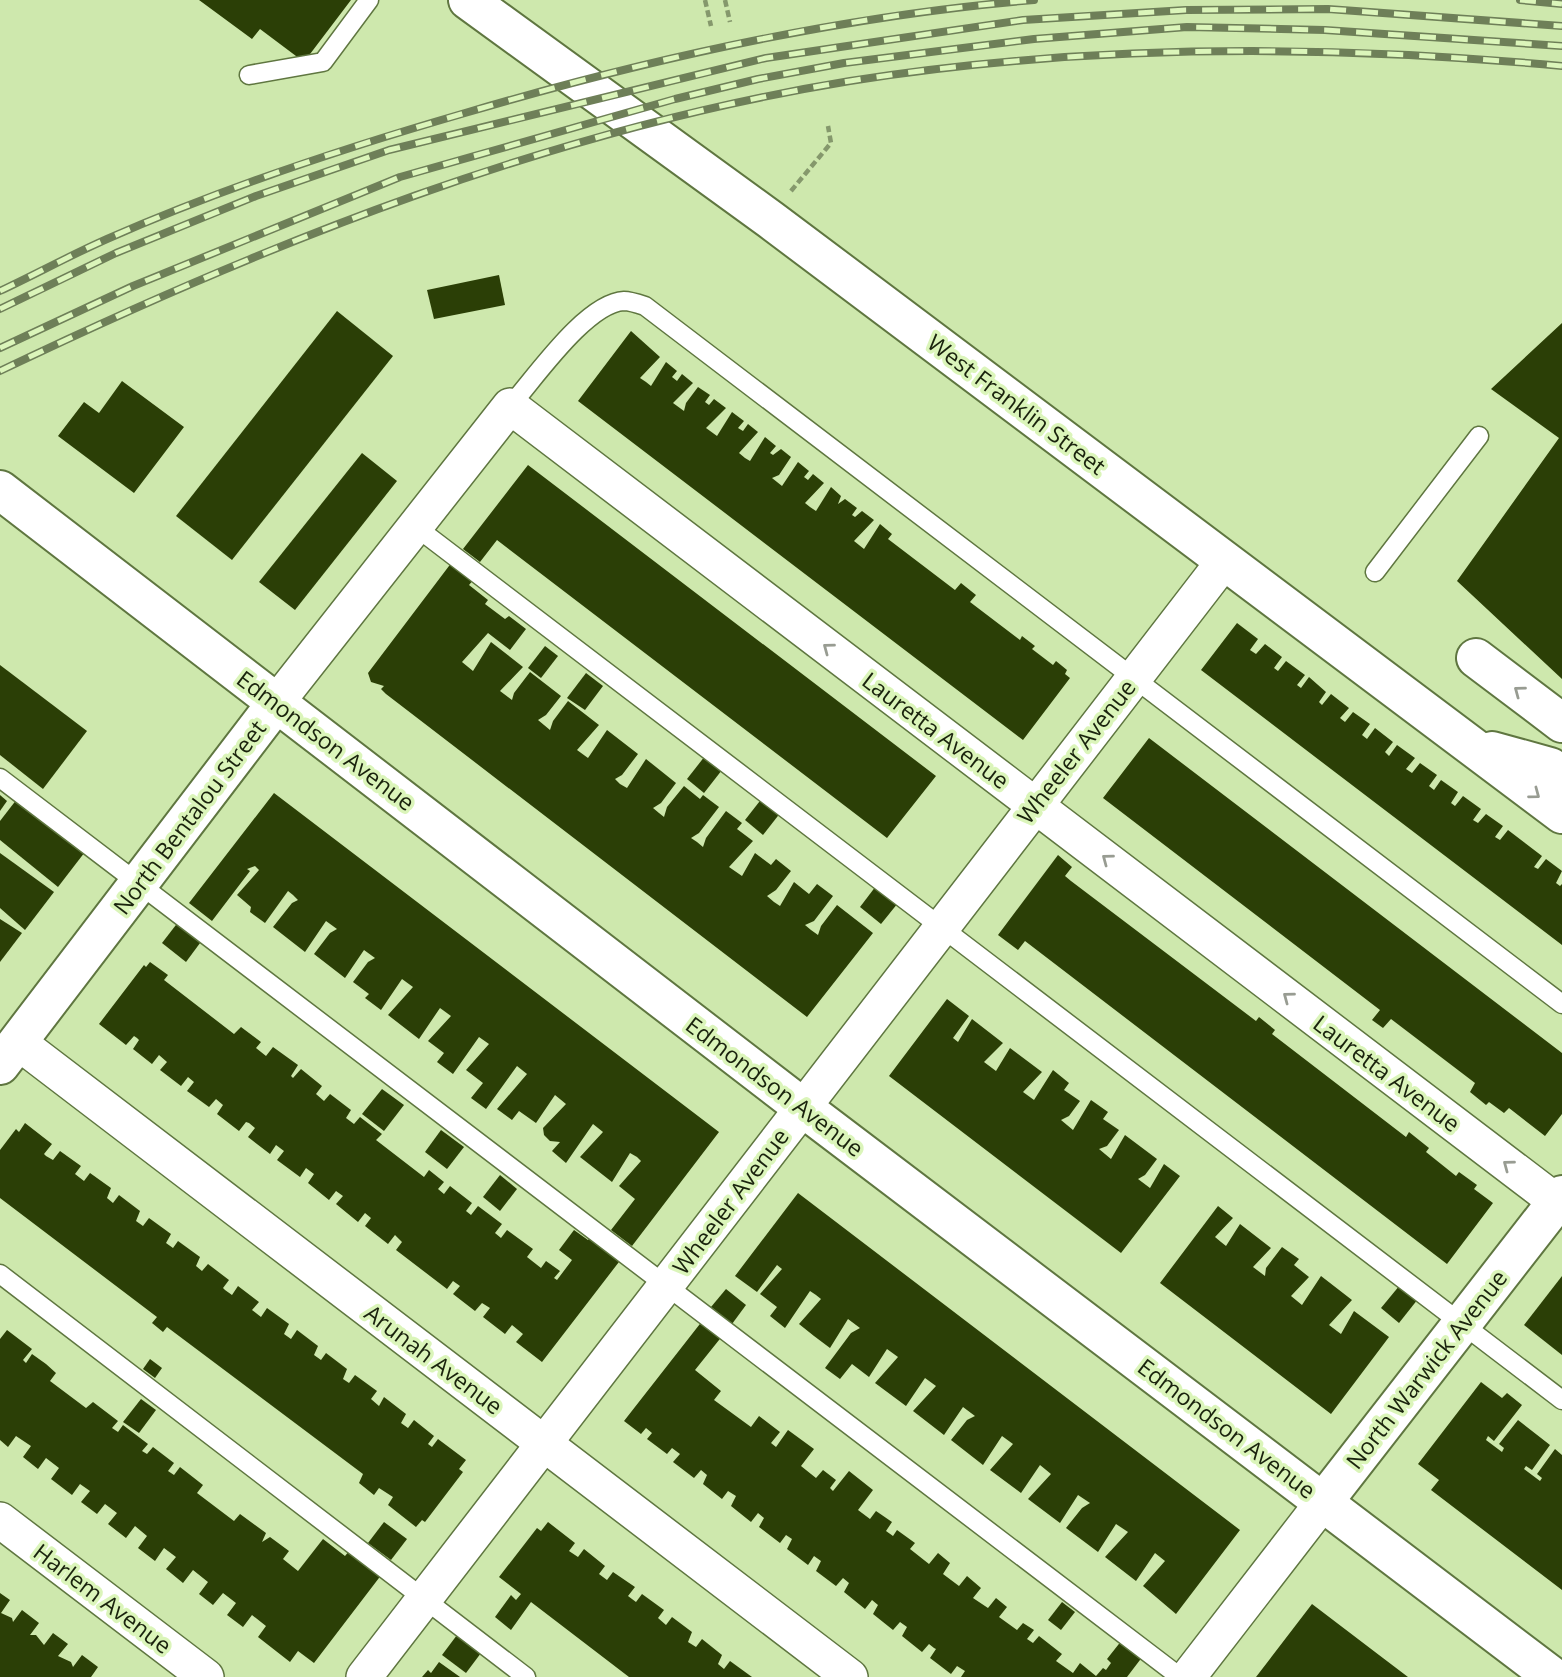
<svg xmlns="http://www.w3.org/2000/svg" width="1562" height="1677" viewBox="0 0 1562 1677" font-family="'Open Sans',sans-serif">
	<rect width="100%" height="100%" fill="#cee8ad"/>
	<g fill="#2b3f06">
		<path d="M199 0H351L304 62 260 29 252 39Z"/>
		<path d="M499 275 505 305 434 319 427 290Z"/>
		<path d="M337 311 393 356 232 560 176 516Z"/>
		<path d="M1562 323V679L1457 581 1559 438 1491 389Z"/>
		<path d="M631 331 660 357 640 378 646 382 651 386 666 362 677 371 672 377 677 381 682 374 693 383 673 403 684 411 686 403 698 387 710 395 705 402 709 405 714 399 726 408 706 428 717 436 732 412 744 421 738 428 743 431 748 424 758 432 739 453 745 458 750 461 765 437 776 446 770 453 773 455 781 449 791 457 779 475 772 478 782 486 798 462 809 471 804 477 808 480 813 474 824 483 805 503 810 507 816 511 831 487 841 496 838 504 845 499 857 508 852 515 855 517 862 511 874 520 854 541 864 549 880 524 892 534 888 539 955 590 961 583 976 595 970 602 1020 640 1022 636 1035 646 1032 649 1053 665 1056 661 1067 670 1065 674 1070 678 1023 740 578 401Z"/>
		<path d="M122 381 184 427 134 493 58 436 84 402 99 413Z"/>
		<path d="M362 453 397 481 295 610 259 582Z"/>
		<path d="M528 465 936 776 887 838 497 540 480 562 463 549Z"/>
		<path d="M452 562 474 579 469 585 488 600 485 604 505 619 509 616 526 629 510 650 488 633 462 662 473 671 491 642 523 667 500 691 512 700 514 693 530 672 561 696 546 715 538 720 550 730 553 721 568 701 599 725 577 750 588 758 607 730 638 754 622 775 615 779 620 784 627 788 646 759 676 783 661 803 653 808 659 813 664 817 667 807 684 786 700 799 703 795 719 807 699 833 691 838 697 842 703 847 706 838 726 811 742 823 737 829 753 841 729 867 742 876 755 853 771 865 776 859 791 871 776 890 767 896 774 902 780 906 794 882 809 894 817 884 833 896 814 921 805 925 811 930 818 935 821 926 837 905 873 933 807 1017 386 694 381 689 384 686 371 682 368 673Z"/>
		<path d="M1237 623 1258 639 1250 650 1256 654 1265 644 1282 657 1274 668 1278 671 1286 661 1305 675 1297 685 1301 688 1309 677 1326 692 1319 702 1322 705 1331 694 1349 708 1340 718 1345 722 1353 712 1370 724 1362 735 1367 739 1375 728 1393 742 1385 752 1389 756 1397 745 1415 758 1406 769 1412 773 1420 763 1437 775 1429 786 1434 790 1441 780 1458 792 1451 803 1455 806 1463 796 1481 809 1473 820 1478 823 1486 814 1503 826 1495 837 1500 840 1508 830 1542 856 1534 867 1538 869 1546 859 1562 871 1556 883 1560 886 1562 884V945L1201 670Z"/>
		<path d="M545 646 558 656 541 678 528 668Z"/>
		<path d="M0 665 87 731 43 789 0 755Z"/>
		<path d="M586 673 603 686 585 710 567 698Z"/>
		<path d="M1149 738 1562 1053V1114L1545 1136 1509 1108 1504 1113 1489 1102 1486 1105 1470 1092 1475 1083 1391 1019 1383 1028 1372 1020 1380 1010 1103 798Z"/>
		<path d="M705 756 722 770 704 793 687 779Z"/>
		<path d="M274 793 719 1132 632 1246 611 1230 635 1199 619 1186 641 1161 637 1157 630 1153 612 1182 580 1157 603 1132 593 1124 566 1163 552 1151 560 1142 550 1141 544 1135 543 1128 566 1104 555 1095 536 1123 519 1111 512 1120 497 1109 527 1074 517 1066 486 1109 471 1098 483 1083 466 1070 489 1044 479 1037 453 1074 437 1062 444 1053 428 1041 451 1016 440 1008 419 1039 388 1015 413 987 402 979 381 1010 365 998 369 994 353 982 368 962 375 958 364 950 345 978 314 954 330 933 337 929 326 921 305 952 273 927 292 903 298 900 293 895 288 891 265 923 250 912 251 907 237 895 259 870 255 866 247 869 250 871 212 921 189 903Z"/>
		<path d="M0 795 7 801 0 811Z"/>
		<path d="M763 797 781 812 763 835 745 820Z"/>
		<path d="M17 799 88 848 58 887 0 840V821Z"/>
		<path d="M0 853 54 892 25 930 0 908Z"/>
		<path d="M1058 855 1072 867 1065 876 1071 881 1256 1021 1259 1017 1275 1030 1272 1034 1406 1137 1409 1132 1429 1148 1426 1152 1456 1176 1459 1172 1477 1185 1474 1189 1493 1203 1447 1264 1025 941 1018 950 998 935Z"/>
		<path d="M876 886 898 903 881 924 860 907Z"/>
		<path d="M0 919 22 933 0 962Z"/>
		<path d="M179 921 203 939 186 962 162 943Z"/>
		<path d="M150 962 168 975 164 980 234 1034 241 1027 261 1042 256 1048 266 1056 273 1047 298 1065 291 1076 293 1078 301 1069 322 1086 316 1094 324 1101 330 1094 351 1110 346 1118 354 1124 360 1117 382 1134 376 1140 424 1177 429 1170 444 1182 438 1189 444 1194 450 1186 472 1203 466 1211 471 1215 478 1206 502 1224 495 1233 501 1238 507 1230 533 1249 527 1257 541 1268 546 1261 560 1271 554 1278 557 1280 572 1260 559 1250 574 1230 588 1240 592 1235 622 1258 542 1362 516 1342 523 1334 512 1325 505 1334 483 1317 490 1308 482 1303 475 1311 453 1294 460 1286 453 1281 447 1289 396 1250 402 1242 395 1235 388 1244 365 1226 371 1218 365 1213 358 1222 336 1204 343 1196 336 1191 329 1200 308 1183 314 1174 306 1168 300 1177 277 1160 284 1151 276 1145 270 1154 248 1137 255 1128 249 1123 246 1122 239 1131 217 1114 223 1105 216 1099 209 1107 187 1091 194 1082 188 1077 181 1086 160 1070 167 1062 159 1055 152 1064 133 1049 139 1040 137 1038 134 1036 126 1045 99 1024 144 965 146 967Z"/>
		<path d="M947 999 969 1016 953 1038 958 1042 972 1019 1003 1043 984 1062 996 1071 1010 1048 1042 1072 1023 1092 1034 1100 1053 1070 1069 1083 1064 1090 1080 1101 1069 1116 1061 1120 1073 1130 1091 1100 1108 1112 1103 1119 1119 1130 1107 1146 1099 1149 1111 1159 1125 1135 1157 1159 1145 1175 1138 1179 1150 1188 1164 1164 1180 1176 1121 1253 889 1076Z"/>
		<path d="M382 1089 404 1105 384 1131 362 1114Z"/>
		<path d="M25 1123 52 1144 44 1154 46 1156 53 1160 60 1151 81 1166 75 1174 84 1181 90 1173 111 1188 107 1198 113 1203 119 1195 140 1211 136 1221 143 1226 149 1218 171 1234 166 1243 173 1248 178 1241 200 1257 196 1266 202 1271 208 1264 229 1280 223 1288 225 1290 232 1295 238 1286 259 1302 252 1310 261 1317 267 1308 289 1324 284 1334 291 1339 297 1330 318 1346 314 1355 321 1360 326 1353 347 1369 343 1379 349 1383 355 1375 377 1391 371 1399 379 1406 384 1397 406 1414 401 1423 408 1428 414 1420 434 1436 428 1444 432 1447 438 1439 466 1460 459 1469 463 1472 425 1522 422 1520 416 1527 388 1505 393 1497 379 1488 374 1495 359 1483 363 1474 167 1327 163 1332 152 1323 157 1317 0 1198V1150L16 1129 19 1132Z"/>
		<path d="M441 1130 464 1147 447 1169 425 1152Z"/>
		<path d="M500 1175 517 1189 500 1211 483 1197Z"/>
		<path d="M798 1193 1240 1530 1176 1614 1143 1586 1165 1561 1155 1553 1136 1581 1105 1557 1128 1532 1116 1524 1098 1552 1066 1528 1082 1508 1090 1503 1078 1495 1060 1523 1028 1499 1051 1474 1040 1465 1021 1493 990 1470 1013 1444 1002 1436 983 1465 951 1440 967 1420 975 1416 963 1407 944 1435 913 1411 936 1386 925 1378 906 1406 875 1383 898 1357 887 1349 869 1377 852 1364 840 1379 825 1368 851 1333 860 1328 848 1319 830 1348 814 1336 799 1324 821 1299 816 1295 810 1291 785 1328 770 1316 777 1307 760 1294 782 1269 777 1265 757 1292 735 1276Z"/>
		<path d="M1218 1206 1233 1218 1215 1237 1221 1242 1226 1246 1240 1224 1271 1248 1253 1267 1265 1276 1266 1268 1282 1247 1299 1259 1294 1265 1309 1277 1291 1296 1302 1305 1321 1276 1352 1300 1329 1325 1341 1334 1354 1311 1389 1337 1331 1414 1160 1283Z"/>
		<path d="M1562 1276V1355L1524 1325Z"/>
		<path d="M1400 1285 1418 1299 1399 1323 1381 1308Z"/>
		<path d="M726 1289 746 1305 732 1324 711 1307Z"/>
		<path d="M703 1320 723 1335 695 1370 721 1391 714 1400 751 1427 759 1416 780 1432 771 1443 776 1447 788 1430 814 1449 801 1466 816 1478 823 1470 836 1480 830 1488 833 1491 849 1471 873 1490 858 1510 870 1519 876 1511 892 1522 886 1531 893 1536 897 1530 915 1543 910 1549 929 1564 938 1553 950 1563 943 1574 959 1586 967 1576 981 1588 973 1598 988 1608 996 1598 1007 1607 999 1617 1017 1630 1023 1623 1034 1630 1027 1639 1033 1643 1039 1636 1062 1654 1056 1661 1073 1673 1080 1663 1096 1676 1103 1668 1106 1670 1111 1663 1107 1659 1122 1640 1143 1656 1127 1677H961L965 1671 957 1666 951 1674 930 1658 936 1649 934 1648 929 1644 922 1652 902 1636 907 1627 900 1622 893 1630 873 1614 878 1605 872 1600 865 1609 844 1592 849 1583 843 1578 836 1586 816 1571 821 1561 814 1556 808 1565 787 1549 792 1539 786 1535 780 1543 759 1527 764 1518 758 1513 751 1522 731 1506 736 1496 728 1491 722 1499 703 1484 707 1475 701 1470 694 1478 673 1462 680 1454 672 1448 667 1454 647 1439 652 1433 646 1428 641 1434 624 1421Z"/>
		<path d="M7 1330 32 1349 23 1360 26 1363 32 1354 46 1364 56 1373 50 1381 86 1408 93 1402 118 1421 112 1428 118 1432 123 1425 148 1444 142 1451 147 1454 153 1447 174 1463 168 1471 174 1475 180 1467 203 1485 197 1493 234 1521 240 1514 266 1533 262 1542 270 1537 289 1551 283 1559 298 1571 323 1539 345 1556 350 1550 382 1574 314 1663 298 1651 290 1662 258 1637 266 1626 252 1615 243 1627 227 1615 236 1603 223 1593 213 1605 199 1594 208 1582 193 1570 183 1583 166 1569 176 1557 164 1548 155 1561 138 1548 147 1536 135 1526 126 1538 108 1524 117 1513 105 1504 97 1514 81 1502 90 1491 80 1484 72 1495 51 1479 59 1468 46 1458 38 1469 23 1457 31 1446 16 1436 8 1447 0 1440V1339Z"/>
		<path d="M150 1359 162 1368 155 1378 143 1369Z"/>
		<path d="M1481 1382 1502 1398 1507 1393 1522 1405 1494 1441 1488 1436 1486 1440 1502 1452 1504 1448 1499 1444 1518 1420 1550 1445 1532 1470 1526 1466 1524 1469 1540 1481 1542 1478 1537 1474 1555 1449 1562 1455V1590L1431 1490 1439 1480 1418 1464Z"/>
		<path d="M141 1399 156 1410 139 1433 123 1422Z"/>
		<path d="M384 1522 407 1539 391 1560 368 1543Z"/>
		<path d="M548 1522 575 1543 569 1551 578 1557 584 1549 605 1566 599 1574 607 1580 613 1572 635 1587 628 1596 636 1602 642 1594 664 1610 658 1618 666 1625 672 1617 692 1632 688 1642 696 1647 702 1639 722 1655 718 1664 724 1669 730 1661 752 1677H629L531 1602 511 1630 495 1617 511 1595 516 1600 521 1594 499 1577 537 1528 541 1531Z"/>
		<path d="M0 1593 10 1600 1 1613 12 1618 13 1622 22 1610 39 1623 30 1635H36L44 1645 53 1633 68 1644 58 1656 71 1662 73 1667 82 1655 98 1667 91 1677H0Z"/>
		<path d="M1062 1602 1075 1612 1061 1630 1048 1620Z"/>
		<path d="M1312 1604 1379 1655 1408 1677H1256Z"/>
		<path d="M460 1631 484 1649 466 1673 442 1655Z"/>
		<path d="M439 1662 460 1677H422L428 1670 431 1673Z"/>
	</g>
	<g fill="none" stroke-linecap="round" stroke-linejoin="round">
		<defs>
			<g id="service">
				<path d="M249 75 323 62 369 0"/>
				<path d="M510 406C535 378 586 303 624 301 630 301 639 304 645 306L1562 1004"/>
				<path d="M416 527 1562 1400"/>
				<path d="M1375 572 1479 436"/>
				<path d="M0 778 1180 1677"/>
				<path d="M0 1274 526 1677"/>
			</g>
			<g id="minor">
				<path d="M277 702 510 406 1562 1206"/>
				<path d="M18 1042 850 1677"/>
				<path d="M0 1520 206 1677"/>
				<path d="M364 1677 1225 560"/>
				<path d="M1188 1677 1324 1501"/>
			</g>
			<g id="tertiary">
				<path d="M0 1065 277 702"/>
				<path d="M1324 1501 1562 1195"/>
			</g>
			<path id="secondary" d="M0 490 802 1107 1553 1677"/>
			<g id="primary">
				<path d="M468 0 771 220 1562 814"/>
				<path d="M1476 658 1562 723"/>
				<path d="M1492 751 1550 767 1562 774"/>
			</g>
		</defs>
		<use href="#service" stroke="#5f7640" stroke-width="21"/>
		<use href="#minor" stroke="#5f7640" stroke-width="38"/>
		<use href="#tertiary" stroke="#5f7640" stroke-width="42"/>
		<use href="#secondary" stroke="#5f7640" stroke-width="42"/>
		<use href="#primary" stroke="#5f7640" stroke-width="42"/>
		<g stroke="#85986c" stroke-width="4.5" stroke-dasharray="7 3.5" stroke-linecap="butt">
			<path d="M705 0 711 26"/>
			<path d="M725 0 730 22"/>
			<path d="M791 191 831 143 828 126"/>
		</g>
		<use href="#service" stroke="#fff" stroke-width="18"/>
		<use href="#minor" stroke="#fff" stroke-width="35"/>
		<use href="#tertiary" stroke="#fff" stroke-width="38"/>
		<use href="#secondary" stroke="#fff" stroke-width="38"/>
		<use href="#primary" stroke="#fff" stroke-width="38"/>
		<defs>
			<g id="rail">
				<path d="M1520 0 1562 4"/>
				<path d="M0 291C36 274 71 255 107 239 223 188 344 148 465 113 651 58 841 16 1034 0"/>
				<path d="M0 309 116 253 256 196 389 150 766 58 1023 20 1186 10 1328 9 1562 26"/>
				<path d="M0 348 133 286 400 177 675 99 758 79 844 63 1034 39 1187 27 1325 30 1562 46"/>
				<path d="M0 371C269 242 554 129 850 81 1085 44 1325 44 1562 66"/>
			</g>
		</defs>
		<use href="#rail" stroke="#6e7f58" stroke-width="8"/>
		<use href="#rail" stroke="#dbf5ba" stroke-width="5" stroke-dasharray="16" stroke-linecap="butt"/>
	</g>
	<defs><path id="oneway-chevron" d="M-2-3.5L2.5 0L-2 3.5" fill="none" stroke-width="1.6" stroke-linecap="round" stroke-linejoin="round" transform="scale(1.75)"/></defs>
	<g stroke="#989c92">
		<use href="#oneway-chevron" transform="translate(828 648) rotate(-143)"/>
		<use href="#oneway-chevron" transform="translate(1519 691) rotate(-143)"/>
		<use href="#oneway-chevron" transform="translate(1535 794) rotate(37)"/>
		<use href="#oneway-chevron" transform="translate(1107 859) rotate(-143)"/>
		<use href="#oneway-chevron" transform="translate(1288 997) rotate(-143)"/>
		<use href="#oneway-chevron" transform="translate(1508 1165) rotate(-143)"/>
	</g>
	<g text-anchor="middle" dominant-baseline="central" stroke-width="7" stroke-linejoin="round" paint-order="stroke">
		<g font-size="23" fill="#1a230d" stroke="#dbf5ba">
			<text transform="translate(1017 404) rotate(37)">West Franklin Street</text>
			<text transform="translate(936 730) rotate(37)">Lauretta Avenue</text>
			<text transform="translate(326 740) rotate(37)">Edmondson Avenue</text>
			<text transform="translate(1076 751) rotate(-52)">Wheeler Avenue</text>
			<text transform="translate(189 817) rotate(-53)">North Bentalou Street</text>
			<text transform="translate(1387 1073) rotate(37)">Lauretta Avenue</text>
			<text transform="translate(775 1086) rotate(37)">Edmondson Avenue</text>
			<text transform="translate(730 1201) rotate(-53)">Wheeler Avenue</text>
			<text transform="translate(434 1359) rotate(37)">Arunah Avenue</text>
			<text transform="translate(1426 1369) rotate(-52)">North Warwick Avenue</text>
			<text transform="translate(1227 1428) rotate(37)">Edmondson Avenue</text>
			<text transform="translate(103 1598) rotate(37)">Harlem Avenue</text>
		</g>
	</g>
</svg>
